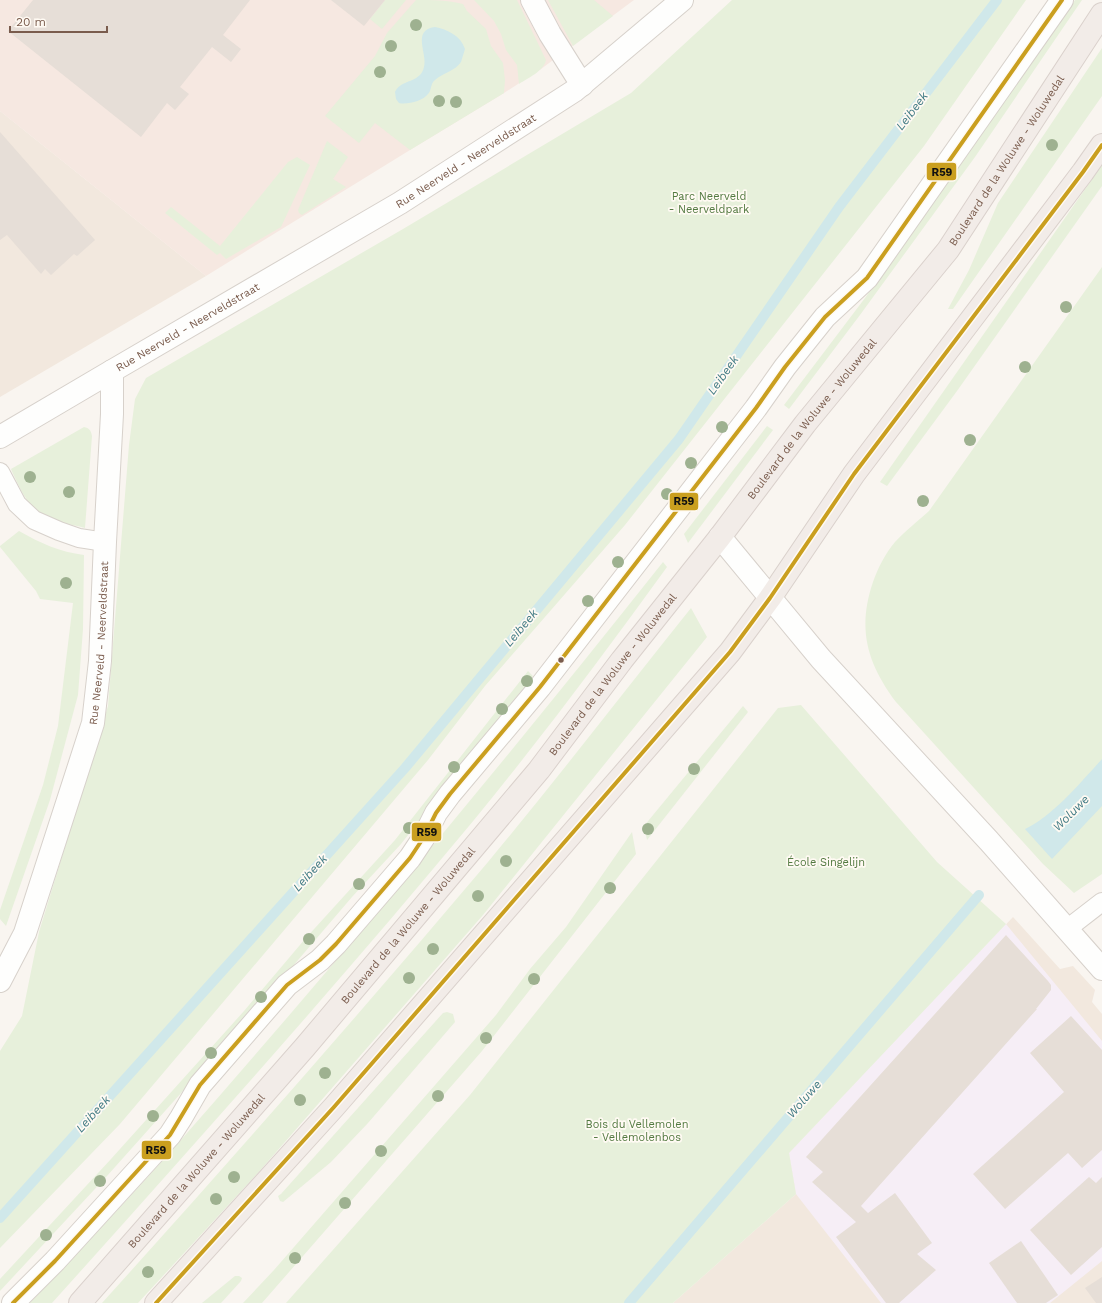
<svg xmlns="http://www.w3.org/2000/svg" width="1102" height="1303" viewBox="0 0 1102 1303" font-family="'Work Sans',sans-serif">
	<rect width="100%" height="100%" fill="#f9f5f0"/>
	<g fill="#f2e8de">
		<path d="M0 111 206 276 0 397Z"/>
		<path d="M1013 917 1060 969 1073 966 1095 990 1092 1002 1102 1014V1303H673L796 1194 789 1153Z"/>
	</g>
	<path fill="#f6e8e1" d="M0 0H634L541 69 504 93 410 150 206 276 0 111Z"/>
	<path fill="#f6eef6" d="M827 736 870 1067 1006 924 1102 1041V1261L1050 1303H881L796 1194 789 1153 859 1079Z"/>
	<g fill="#e7f0db">
		<path d="M385 0H406L382 29 370 19Z"/>
		<path d="M416 0C432 0 448 0 463 4L467 11 486 29 491 46 503 63 505 80 504 93 410 150 375 123 359 143 325 116 375 56 387 33Z"/>
		<path d="M474 0H517L546 60C544 71 528 78 519 84L517 65 506 50 501 34 494 21Z"/>
		<path d="M548 0H594L613 16 573 46Z"/>
		<path d="M732 0H1026L924 146 625 525 485 686 428 760 120 1124 0 1248V1051L22 1016 39 932 108 706 129 445 135 399 146 378 403 229 631 93Z"/>
		<path d="M1075 0H1082L975 157 860 315 789 409 784 405 865 298 1040 51Z"/>
		<path d="M1102 48V96L953 309H948L969 270 998 203Z"/>
		<path d="M327 141 348 157 333 179 346 187 302 215 299 213 298 210Z"/>
		<path d="M297 157 310 165 281 227 226 259 220 253 217 255 165 213 171 207 220 246 288 162Z"/>
		<path d="M1102 165V186L957 391 887 486 880 482Z"/>
		<path d="M1102 267V874L1074 893 1043 864 896 702C867 663 857 629 873 582 878 568 885 554 895 542 905 531 918 521 929 511Z"/>
		<path d="M767 426 773 430 688 543 684 534Z"/>
		<path d="M84 427C89 428 91 430 92 436L85 528C71 524 52 522 40 514 26 503 18 485 11 469Z"/>
		<path d="M19 531C40 543 60 552 84 555L83 629 78 695 50 800 6 926 0 919V910L43 785 58 726 73 603 40 599 36 591 0 547V546Z"/>
		<path d="M663 562 667 567C605 653 541 738 474 820 338 984 195 1144 52 1303H30C80 1249 132 1196 180 1141 346 952 507 759 663 562Z"/>
		<path d="M691 608 707 637 483 915 257 1174 138 1303H102C233 1158 362 1011 488 862 557 779 623 693 691 608Z"/>
		<path d="M528 671 533 676 401 844 352 897 257 1008 107 1176 0 1291V1279L111 1159 244 1011 305 939 395 840Z"/>
		<path d="M801 705 937 862 1006 924 789 1153 796 1194 673 1303H286L470 1095 778 708Z"/>
		<path d="M743 706 748 712 647 840 644 826Z"/>
		<path d="M632 832 636 854 482 1051 262 1303H243L274 1270 496 1015 530 969 566 927Z"/>
		<path d="M447 1012 453 1014 455 1022 368 1123 331 1162 283 1202 280 1201 278 1196 281 1194 443 1013Z"/>
		<path d="M235 1276H239L242 1278 241 1281 221 1303H202Z"/>
	</g>
	<g fill="#d0e8ea">
		<path d="M435 27C447 29 461 36 465 49L461 62C455 71 443 73 435 80 430 84 432 90 428 94 423 101 407 105 399 103L396 99 395 92C402 78 420 84 424 67 428 54 411 30 435 27Z"/>
		<path d="M1102 759V806L1052 859 1025 829C1053 816 1081 782 1102 759Z"/>
	</g>
	<g fill="none" stroke-linecap="round" stroke-linejoin="round">
		<g stroke="#d0e8ea" stroke-width="10">
			<path d="M0 1218 405 768 679 439 839 207 997 0"/>
			<path d="M629 1303 979 895"/>
		</g>
	</g>
	<g fill="#e6ded7">
		<path d="M33 0H250L223 35 241 49 231 62 212 47 180 87 189 94 175 110 167 103 141 137 8 31Z"/>
		<path d="M331 0H385L364 26Z"/>
		<path d="M0 132 95 240 77 256 74 254 51 275 45 269 41 274 7 235 0 240Z"/>
		<path d="M1006 935 1048 981 1051 985V990L1036 1009H1037L861 1206 868 1213 895 1193 932 1243 917 1254 936 1270 899 1303H886L836 1237 856 1222 812 1182 823 1172 806 1157Z"/>
		<path d="M1071 1016 1102 1050V1150L1082 1168 1068 1153 1005 1209 973 1174 1064 1092 1030 1053Z"/>
		<path d="M1089 1177 1096 1183 1102 1177V1247L1071 1275 1030 1230Z"/>
		<path d="M1021 1241 1058 1295 1046 1303H1017L989 1263Z"/>
		<path d="M1102 1277V1303H1096L1085 1288Z"/>
	</g>
	<g fill="none" stroke-linecap="round" stroke-linejoin="round">
		<defs>
			<g id="service">
				<path d="M0 472 17 504 34 520 59 531 79 538 105 542"/>
				<path d="M1067 929 1102 902"/>
			</g>
			<g id="minor">
				<path d="M532 0 550 34 582 85"/>
				<path d="M0 437 112 371"/>
				<path d="M720 537 821 659 989 841 1102 969"/>
				<path id="s1" d="M0 981 25 933 93 723 100 661 105 542 112 414V371L400 203 574 91 682 0"/>
				<path d="M13 1303 55 1261 170 1135 181 1118 200 1085 287 985 320 960 336 944 410 858 424 837 436 813 450 794 540 687 756 408 785 367 825 317 867 278 1062 0"/>
			</g>
			<g id="trunk">
				<path id="s2" d="M80 1303 305 1047 539 770 622 660 720 537 805 424 948 250 1102 14"/>
				<path d="M156 1303 334 1107 730 652 770 598 854 474 1083 172 1102 145"/>
			</g>
		</defs>
		<use href="#service" stroke="#d7d1cb" stroke-width="20"/>
		<use href="#minor" stroke="#d7d1cb" stroke-width="24"/>
		<use href="#trunk" stroke="#dad1cc" stroke-width="24"/>
		<use href="#service" stroke="#fefefd" stroke-width="18"/>
		<use href="#minor" stroke="#fefefd" stroke-width="22"/>
		<use href="#trunk" stroke="#f2ece8" stroke-width="22"/>
		<defs>
			<g id="bus-1">
				<path d="M13 1303 55 1261 170 1135 200 1085 287 985 320 960 336 944 410 858 424 837 436 813 450 794 540 687 756 408 785 367 825 317 867 278 1062 0"/>
				<path d="M156 1303 334 1107 730 652 770 598 854 474 1083 172 1102 145"/>
			</g>
		</defs>
		<use href="#bus-1" stroke="#fffaf3" stroke-width="7"/>
		<use href="#bus-1" stroke="#ca9f1f" stroke-width="4"/>
	</g>
	<g fill="#9eb190">
		<circle cx="416" cy="25" r="6"/>
		<circle cx="391" cy="46" r="6"/>
		<circle cx="380" cy="72" r="6"/>
		<circle cx="439" cy="101" r="6"/>
		<circle cx="456" cy="102" r="6"/>
		<circle cx="1052" cy="145" r="6"/>
		<circle cx="1066" cy="307" r="6"/>
		<circle cx="1025" cy="367" r="6"/>
		<circle cx="722" cy="427" r="6"/>
		<circle cx="970" cy="440" r="6"/>
		<circle cx="691" cy="463" r="6"/>
		<circle cx="30" cy="477" r="6"/>
		<circle cx="69" cy="492" r="6"/>
		<circle cx="667" cy="494" r="6"/>
		<circle cx="923" cy="501" r="6"/>
		<circle cx="618" cy="562" r="6"/>
		<circle cx="66" cy="583" r="6"/>
		<circle cx="588" cy="601" r="6"/>
		<circle cx="527" cy="681" r="6"/>
		<circle cx="502" cy="709" r="6"/>
		<circle cx="454" cy="767" r="6"/>
		<circle cx="694" cy="769" r="6"/>
		<circle cx="409" cy="828" r="6"/>
		<circle cx="648" cy="829" r="6"/>
		<circle cx="506" cy="861" r="6"/>
		<circle cx="359" cy="884" r="6"/>
		<circle cx="610" cy="888" r="6"/>
		<circle cx="478" cy="896" r="6"/>
		<circle cx="309" cy="939" r="6"/>
		<circle cx="433" cy="949" r="6"/>
		<circle cx="409" cy="978" r="6"/>
		<circle cx="534" cy="979" r="6"/>
		<circle cx="261" cy="997" r="6"/>
		<circle cx="486" cy="1038" r="6"/>
		<circle cx="211" cy="1053" r="6"/>
		<circle cx="325" cy="1073" r="6"/>
		<circle cx="438" cy="1096" r="6"/>
		<circle cx="300" cy="1100" r="6"/>
		<circle cx="153" cy="1116" r="6"/>
		<circle cx="381" cy="1151" r="6"/>
		<circle cx="234" cy="1177" r="6"/>
		<circle cx="100" cy="1181" r="6"/>
		<circle cx="216" cy="1199" r="6"/>
		<circle cx="345" cy="1203" r="6"/>
		<circle cx="46" cy="1235" r="6"/>
		<circle cx="295" cy="1258" r="6"/>
		<circle cx="148" cy="1272" r="6"/>
	</g>
	<circle fill="#7a5c4d" stroke="#fffaf3" stroke-width="1.5" cx="561" cy="660" r="3.5"/>
	<g text-anchor="middle" dominant-baseline="central" stroke-width="3.5" stroke-linejoin="round" paint-order="stroke">
		<g font-size="11" fill="#7a5c4d" stroke="#fffaf3">
			<text stroke="none"><textPath href="#s1" startOffset="1039">Rue Neerveld - Neerveldstraat</textPath></text>
			<text stroke="none"><textPath href="#s2" startOffset="1472">Boulevard de la Woluwe - Woluwedal</textPath></text>
			<text stroke="none"><textPath href="#s1" startOffset="715">Rue Neerveld - Neerveldstraat</textPath></text>
			<text stroke="none"><textPath href="#s2" startOffset="1148">Boulevard de la Woluwe - Woluwedal</textPath></text>
			<text stroke="none"><textPath href="#s1" startOffset="355">Rue Neerveld - Neerveldstraat</textPath></text>
			<text stroke="none"><textPath href="#s2" startOffset="824">Boulevard de la Woluwe - Woluwedal</textPath></text>
			<text stroke="none"><textPath href="#s2" startOffset="500">Boulevard de la Woluwe - Woluwedal</textPath></text>
			<text stroke="none"><textPath href="#s2" startOffset="176">Boulevard de la Woluwe - Woluwedal</textPath></text>
		</g>
		<g font-size="11" fill="#537a41" stroke="#fffaf3">
			<text x="709" y="196">Parc Neerveld<tspan x="709" dy="13">- Neerveldpark</tspan></text>
			<text x="826" y="862">École Singelijn</text>
			<text x="637" y="1124">Bois du Vellemolen<tspan x="637" dy="13">- Vellemolenbos</tspan></text>
		</g>
		<g font-size="12" font-style="italic" fill="#437c86" stroke="#fffaf3">
			<text transform="translate(912 111) rotate(-53)">Leibeek</text>
			<text transform="translate(723 375) rotate(-55)">Leibeek</text>
			<text transform="translate(521 628) rotate(-50)">Leibeek</text>
			<text transform="translate(1071 813) rotate(-45)">Woluwe</text>
			<text transform="translate(310 873) rotate(-48)">Leibeek</text>
			<text transform="translate(804 1099) rotate(-49)">Woluwe</text>
			<text transform="translate(93 1114) rotate(-48)">Leibeek</text>
		</g>
	</g>
	<g stroke="#fffaf3" stroke-width="1.5">
		<rect x="926" y="162" width="31" height="19" rx="4" fill="#ca9f1f"/>
		<rect x="669" y="492" width="30" height="19" rx="4" fill="#ca9f1f"/>
		<rect x="411" y="822" width="31" height="20" rx="4" fill="#ca9f1f"/>
		<rect x="141" y="1140" width="31" height="20" rx="4" fill="#ca9f1f"/>
	</g>
	<g font-size="11" text-anchor="middle" font-weight="bold" fill="#111">
		<text x="942" y="176">R59</text>
		<text x="684" y="505">R59</text>
		<text x="427" y="836">R59</text>
		<text x="156" y="1154">R59</text>
	</g>
	<path d="M10 26v6h97v-6" fill="none" stroke="#7a5c4d" stroke-width="2"/>
	<text x="16" y="26" font-size="12" fill="#7a5c4d" stroke="#fffaf3" stroke-width="3" paint-order="stroke">20 m</text>
</svg>
